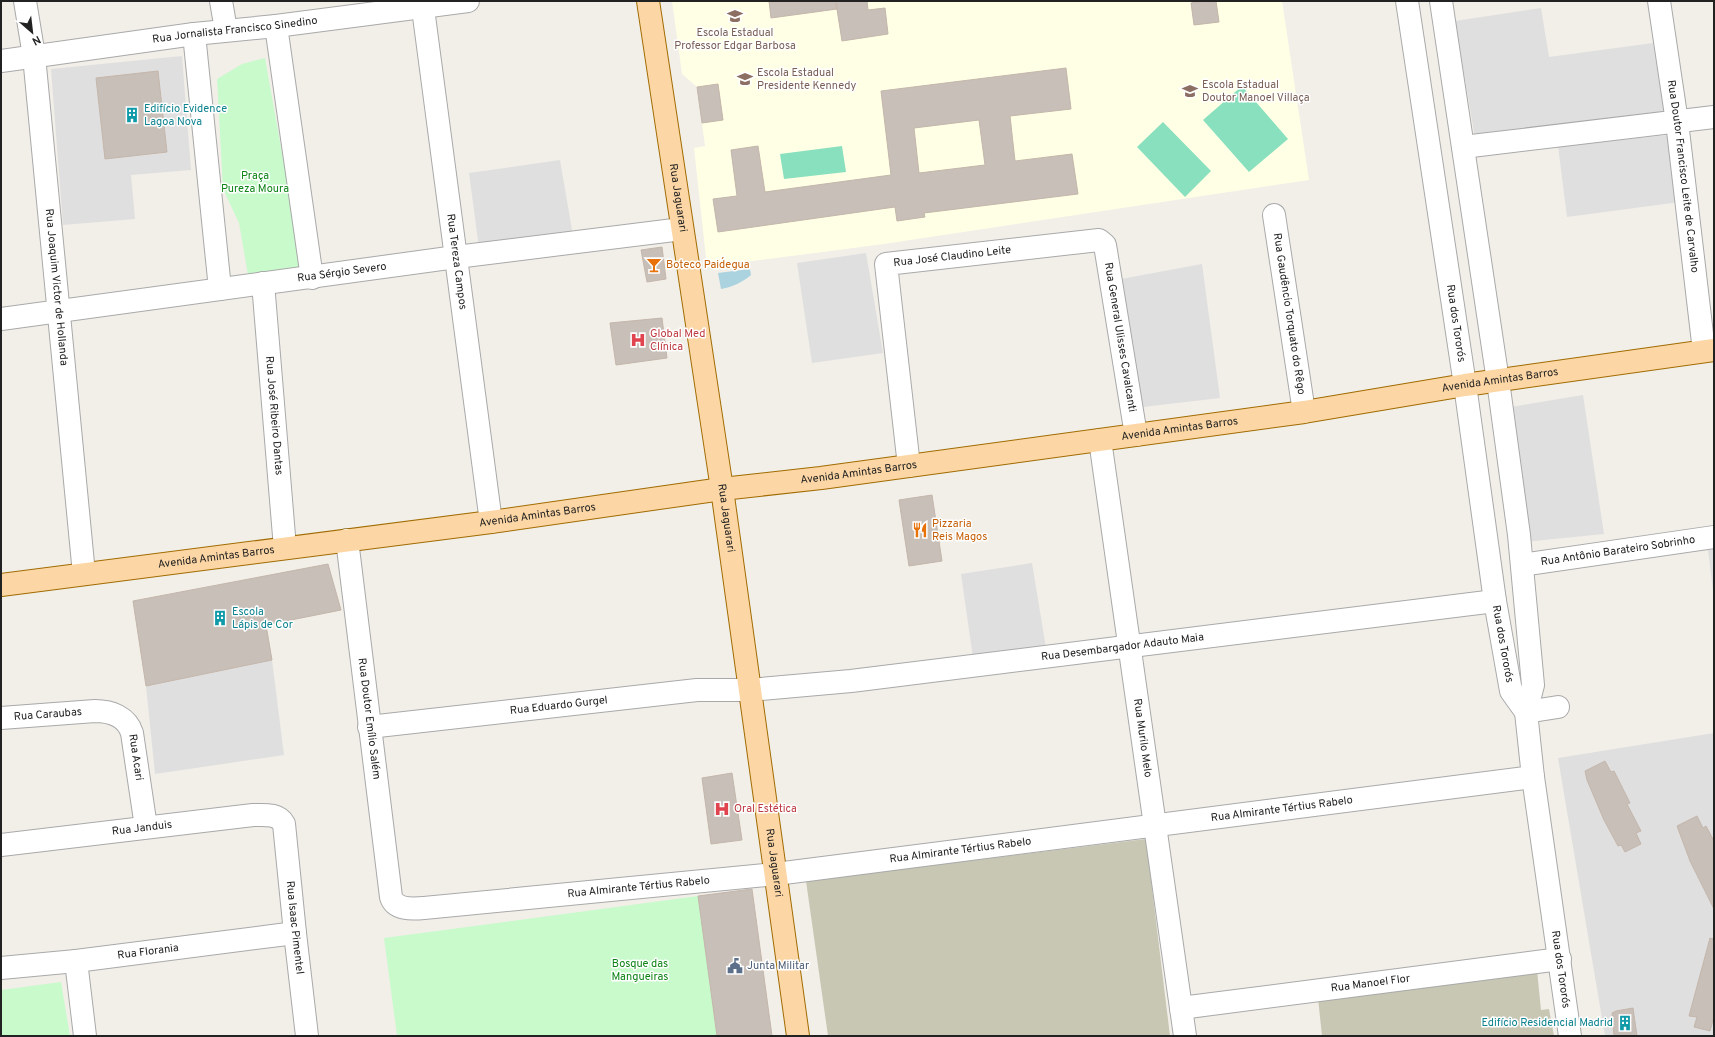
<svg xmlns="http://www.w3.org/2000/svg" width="1715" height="1037" viewBox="0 0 1715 1037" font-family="Overpass,sans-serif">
	<rect width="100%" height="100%" fill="#f2efe9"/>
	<g fill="#e0dfdf">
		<path d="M1541 8 1549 57 1653 43 1664 111 1559 124 1475 138 1455 21Z"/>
		<path d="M182 56 191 170 131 175 135 219 63 225 51 69Z"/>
		<path d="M1669 135 1680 202 1567 217 1558 146Z"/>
		<path d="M560 160 573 236 479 248 469 173Z"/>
		<path d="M866 253 883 353 812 363 797 263Z"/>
		<path d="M1202 264 1220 398 1143 407 1121 279Z"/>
		<path d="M1583 395 1604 534 1523 542 1505 408Z"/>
		<path d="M1714 549V599L1708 550Z"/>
		<path d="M1032 563 1046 648 973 658 961 574Z"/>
		<path d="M272 660 284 755 155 774 146 686Z"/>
		<path d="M1714 733V1036H1605L1558 758Z"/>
	</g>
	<path fill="#ffffe5" d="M672 1H1282L1309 180 884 244 707 267 694 148 705 146 697 87 682 74Z"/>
	<g fill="#c7c7b4">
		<path d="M1146 839 1170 1036H828L806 881Z"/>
		<path d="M1537 970 1541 1010 1549 1009 1554 1036H1322L1318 998Z"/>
	</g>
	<g fill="#c8facc">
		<path d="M265 58 303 271 249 281 239 223 223 189 217 79 242 64Z"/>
		<path d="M698 896 717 1036H397L384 938Z"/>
		<path d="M61 982 70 1036H1V990Z"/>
	</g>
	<g fill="#88e0be">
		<path d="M1242 86 1288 139 1249 172 1203 120Z"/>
		<path d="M1163 122 1211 171 1185 197 1137 147Z"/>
		<path d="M842 146 846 172 784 179 780 154Z"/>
	</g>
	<path fill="#aad3df" d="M750 269 751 275C745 281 730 288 721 289L718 273Z"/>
	<g fill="#c7bfb8" stroke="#c4b6ab" fill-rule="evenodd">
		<path d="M769 1H867L868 10 885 8 888 34 842 41 836 3 837 9 771 18Z"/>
		<path d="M1203 1H1216L1219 22 1194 25 1191 3Z"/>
		<path d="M1066 68 1071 109 1010 116 1015 161 1072 154 1078 194 924 213 925 217 897 221 895 207 718 232 713 199 737 196 731 150 758 146 765 192 891 175 881 91ZM979 120 985 165 919 173 914 128Z"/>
		<path d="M158 71 167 152 105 159 96 78Z"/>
		<path d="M718 84 723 120 702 123 697 87Z"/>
		<path d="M662 247 666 279 647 282 641 250Z"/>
		<path d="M662 318 667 358 616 365 610 323Z"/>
		<path d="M932 495 942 561 909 566 899 500Z"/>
		<path d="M328 564 341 610 266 625 272 660 146 686 133 601Z"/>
		<path d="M1605 761 1611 772 1614 771 1630 803 1627 804 1641 831 1636 833 1641 844 1625 852 1621 845 1618 846 1604 820 1587 780 1585 771Z"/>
		<path d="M732 773 742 840 711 844 702 778Z"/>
		<path d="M1697 816 1703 828 1706 826 1714 841V909L1690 861 1677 826Z"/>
		<path d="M752 889 772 1036H717L698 896Z"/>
		<path d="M1710 938 1714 939V1017L1710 1031 1694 1027 1697 1017 1689 1016Z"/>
		<path d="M1633 1008 1637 1036H1614L1612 1013 1616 1011Z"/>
	</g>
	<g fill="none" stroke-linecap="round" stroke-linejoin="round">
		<defs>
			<g id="minor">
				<path id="s1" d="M25 1 34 56 84 574"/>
				<path d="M221 1 226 30"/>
				<path id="s2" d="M422 1 491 522"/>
				<path id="s3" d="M1407 1 1465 385 1495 601 1511 691 1526 712"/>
				<path id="s4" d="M1441 1 1498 381 1519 535 1533 685 1526 712 1533 777 1570 1036"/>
				<path id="s5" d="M1659 1 1677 122 1704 351"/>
				<path d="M276 26 312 278"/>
				<path d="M194 34 220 289"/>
				<path id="s6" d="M1 61 194 34 276 26 468 1"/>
				<path d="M1463 147 1714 117"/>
				<path id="s7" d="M1274 215 1304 412"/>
				<path id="s8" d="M263 283 285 548"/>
				<path id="s9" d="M1 319 456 257 682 229"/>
				<path id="s10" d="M1100 440 1185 1036"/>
				<path id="s11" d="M909 466 886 264 1099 240 1105 245 1136 435"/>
				<path id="s12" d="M347 540 391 897C395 910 412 909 424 908L776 874 1533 777"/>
				<path id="s13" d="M1522 565 1714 537"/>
				<path d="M1526 712 1558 707"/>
				<path id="s14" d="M1 718 95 711C111 711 127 717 132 733L146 827"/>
				<path id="s15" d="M369 727 697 690H749L851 681 1495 601"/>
				<path id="s16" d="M1 845 253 815C264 815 278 813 284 824L295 933 307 1036"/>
				<path d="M76 961 85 1036"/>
				<path id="s17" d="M1 968 76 961 295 933"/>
				<path id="s18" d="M1181 1008 1560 959"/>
			</g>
			<g id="major">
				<path id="s19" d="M648 1 722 489 798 1036"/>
				<path id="s20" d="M1 585 491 522 722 489 821 478 1304 412 1465 385 1714 350"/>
			</g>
		</defs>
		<use href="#minor" stroke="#a9a9a9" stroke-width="24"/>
		<use href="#major" stroke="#a06b00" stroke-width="24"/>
		<use href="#minor" stroke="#fff" stroke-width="22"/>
		<use href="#major" stroke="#fcd6a4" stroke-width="22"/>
	</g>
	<defs>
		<symbol id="school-bare" viewBox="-9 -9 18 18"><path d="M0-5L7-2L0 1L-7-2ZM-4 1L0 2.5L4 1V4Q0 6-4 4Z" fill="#8d6e63" stroke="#fff" stroke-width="2.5" paint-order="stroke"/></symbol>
		<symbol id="building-bare" viewBox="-9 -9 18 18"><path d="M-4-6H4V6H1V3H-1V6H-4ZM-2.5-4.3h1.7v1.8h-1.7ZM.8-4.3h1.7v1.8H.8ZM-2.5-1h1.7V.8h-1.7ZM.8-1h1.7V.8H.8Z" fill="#0f9aa8" stroke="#fff" stroke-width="2.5" paint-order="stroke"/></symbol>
		<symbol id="bar-bare" viewBox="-9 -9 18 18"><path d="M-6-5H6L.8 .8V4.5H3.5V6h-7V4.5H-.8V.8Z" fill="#e8710a" stroke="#fff" stroke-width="2.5" paint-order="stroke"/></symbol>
		<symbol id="hospital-bare" viewBox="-9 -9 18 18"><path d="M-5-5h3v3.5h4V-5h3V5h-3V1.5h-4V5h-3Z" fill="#e0444e" stroke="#fff" stroke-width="2.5" paint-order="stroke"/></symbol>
		<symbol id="restaurant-bare" viewBox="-9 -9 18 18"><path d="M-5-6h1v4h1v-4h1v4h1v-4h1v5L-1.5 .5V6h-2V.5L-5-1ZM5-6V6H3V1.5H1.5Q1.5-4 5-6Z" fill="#e8710a" stroke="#fff" stroke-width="2.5" paint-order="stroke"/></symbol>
		<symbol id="civic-bare" viewBox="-9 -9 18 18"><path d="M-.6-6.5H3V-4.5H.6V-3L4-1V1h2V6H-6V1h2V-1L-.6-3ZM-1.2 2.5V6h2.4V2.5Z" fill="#5c6f8a" stroke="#fff" stroke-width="2.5" paint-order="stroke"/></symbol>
	</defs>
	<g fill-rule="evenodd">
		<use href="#school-bare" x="724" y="5" width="22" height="22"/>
		<use href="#school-bare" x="734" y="68" width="22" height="22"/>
		<use href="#school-bare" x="1179" y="80" width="22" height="22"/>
		<use href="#building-bare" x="121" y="104" width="22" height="22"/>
		<use href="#bar-bare" x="643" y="254" width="22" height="22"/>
		<use href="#hospital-bare" x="627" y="329" width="22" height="22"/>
		<use href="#restaurant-bare" x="909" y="519" width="22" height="22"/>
		<use href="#building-bare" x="209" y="607" width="22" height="22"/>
		<use href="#hospital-bare" x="711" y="798" width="22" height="22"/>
		<use href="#civic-bare" x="724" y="955" width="22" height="22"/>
		<use href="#building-bare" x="1614" y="1012" width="22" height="22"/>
	</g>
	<g text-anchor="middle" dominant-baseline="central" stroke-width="3" stroke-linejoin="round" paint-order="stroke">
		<g font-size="11" fill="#222" stroke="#fff">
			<text stroke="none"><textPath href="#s6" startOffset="236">Rua Jornalista Francisco Sinedino</textPath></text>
			<text stroke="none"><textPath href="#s5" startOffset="177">Rua Doutor Francisco Leite de Carvalho</textPath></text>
			<text stroke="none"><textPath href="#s19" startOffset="199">Rua Jaguarari</textPath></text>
			<text stroke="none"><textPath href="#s11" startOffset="270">Rua José Claudino Leite</textPath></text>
			<text stroke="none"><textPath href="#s2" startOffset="263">Rua Tereza Campos</textPath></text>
			<text stroke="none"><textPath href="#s9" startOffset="344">Rua Sérgio Severo</textPath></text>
			<text stroke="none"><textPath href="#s1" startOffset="288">Rua Joaquim Victor de Hollanda</textPath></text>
			<text stroke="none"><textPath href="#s7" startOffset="100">Rua Gaudêncio Torquato do Rêgo</textPath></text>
			<text stroke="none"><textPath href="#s3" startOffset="326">Rua dos Tororós</textPath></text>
			<text stroke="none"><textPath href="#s11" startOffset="519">Rua General Ulisses Cavalcanti</textPath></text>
			<text stroke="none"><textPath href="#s20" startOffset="1513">Avenida Amintas Barros</textPath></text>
			<text stroke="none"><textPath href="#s8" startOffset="133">Rua José Ribeiro Dantas</textPath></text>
			<text stroke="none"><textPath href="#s20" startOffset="1189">Avenida Amintas Barros</textPath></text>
			<text stroke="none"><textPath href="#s20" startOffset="865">Avenida Amintas Barros</textPath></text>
			<text stroke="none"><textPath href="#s20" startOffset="541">Avenida Amintas Barros</textPath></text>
			<text stroke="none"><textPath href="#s19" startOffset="523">Rua Jaguarari</textPath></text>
			<text stroke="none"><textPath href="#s13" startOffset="97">Rua Antônio Barateiro Sobrinho</textPath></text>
			<text stroke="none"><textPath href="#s20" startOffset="217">Avenida Amintas Barros</textPath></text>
			<text stroke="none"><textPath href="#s3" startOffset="650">Rua dos Tororós</textPath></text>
			<text stroke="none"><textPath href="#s15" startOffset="758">Rua Desembargador Adauto Maia</textPath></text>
			<text stroke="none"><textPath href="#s15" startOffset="191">Rua Eduardo Gurgel</textPath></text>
			<text stroke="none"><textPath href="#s14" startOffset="47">Rua Caraubas</textPath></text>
			<text stroke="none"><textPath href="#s12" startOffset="180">Rua Doutor Emílio Salém</textPath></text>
			<text stroke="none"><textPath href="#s10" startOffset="301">Rua Murilo Melo</textPath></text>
			<text stroke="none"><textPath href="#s14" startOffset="165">Rua Acari</textPath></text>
			<text stroke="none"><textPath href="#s12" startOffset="1261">Rua Almirante Tértius Rabelo</textPath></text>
			<text stroke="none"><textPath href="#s16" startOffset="142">Rua Janduis</textPath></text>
			<text stroke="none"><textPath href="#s12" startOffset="937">Rua Almirante Tértius Rabelo</textPath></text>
			<text stroke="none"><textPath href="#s19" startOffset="871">Rua Jaguarari</textPath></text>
			<text stroke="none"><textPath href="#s12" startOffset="613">Rua Almirante Tértius Rabelo</textPath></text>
			<text stroke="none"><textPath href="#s16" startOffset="392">Rua Isaac Pimentel</textPath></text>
			<text stroke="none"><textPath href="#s17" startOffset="148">Rua Florania</textPath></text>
			<text stroke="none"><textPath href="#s4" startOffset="978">Rua dos Tororós</textPath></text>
			<text stroke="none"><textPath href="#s18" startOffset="191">Rua Manoel Flor</textPath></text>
		</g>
		<g font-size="11" fill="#785e54" stroke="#fff" text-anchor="start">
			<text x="735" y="33" text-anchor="middle">Escola Estadual<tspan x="735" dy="13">Professor Edgar Barbosa</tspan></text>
			<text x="757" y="73">Escola Estadual<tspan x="757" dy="13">Presidente Kennedy</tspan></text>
			<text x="1202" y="85">Escola Estadual<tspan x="1202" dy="13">Doutor Manoel Villaça</tspan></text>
		</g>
		<g font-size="11" fill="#0d838f" stroke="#fff" text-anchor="start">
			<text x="144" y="109">Edifício Evidence<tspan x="144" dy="13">Lagoa Nova</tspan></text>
			<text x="232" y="612">Escola<tspan x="232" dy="13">Lápis de Cor</tspan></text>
			<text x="1613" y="1023" text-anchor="end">Edifício Residencial Madrid</text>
		</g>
		<g font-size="11" fill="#0c8416" stroke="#fff">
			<text x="255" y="176">Praça<tspan x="255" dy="13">Pureza Moura</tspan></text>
			<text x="640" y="964">Bosque das<tspan x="640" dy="13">Mangueiras</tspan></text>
		</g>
		<g font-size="11" fill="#c56008" stroke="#fff" text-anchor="start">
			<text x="666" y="265">Boteco Paid´egua</text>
			<text x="932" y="524">Pizzaria<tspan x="932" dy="13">Reis Magos</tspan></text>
		</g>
		<g font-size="11" fill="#be3a42" stroke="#fff" text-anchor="start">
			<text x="650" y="334">Global Med<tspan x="650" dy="13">Clínica</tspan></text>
			<text x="734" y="809">Oral Estética</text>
		</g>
		<g font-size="11" fill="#4e5e75" stroke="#fff" text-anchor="start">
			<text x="747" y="966">Junta Militar</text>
		</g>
	</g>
	<rect width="1715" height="1037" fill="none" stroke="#222222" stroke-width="4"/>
	<g transform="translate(32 32) rotate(152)" stroke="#ffffff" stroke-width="3" paint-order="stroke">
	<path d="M0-3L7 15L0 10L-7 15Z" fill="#222222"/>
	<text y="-6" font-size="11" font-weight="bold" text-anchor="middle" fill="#222222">N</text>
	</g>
</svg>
